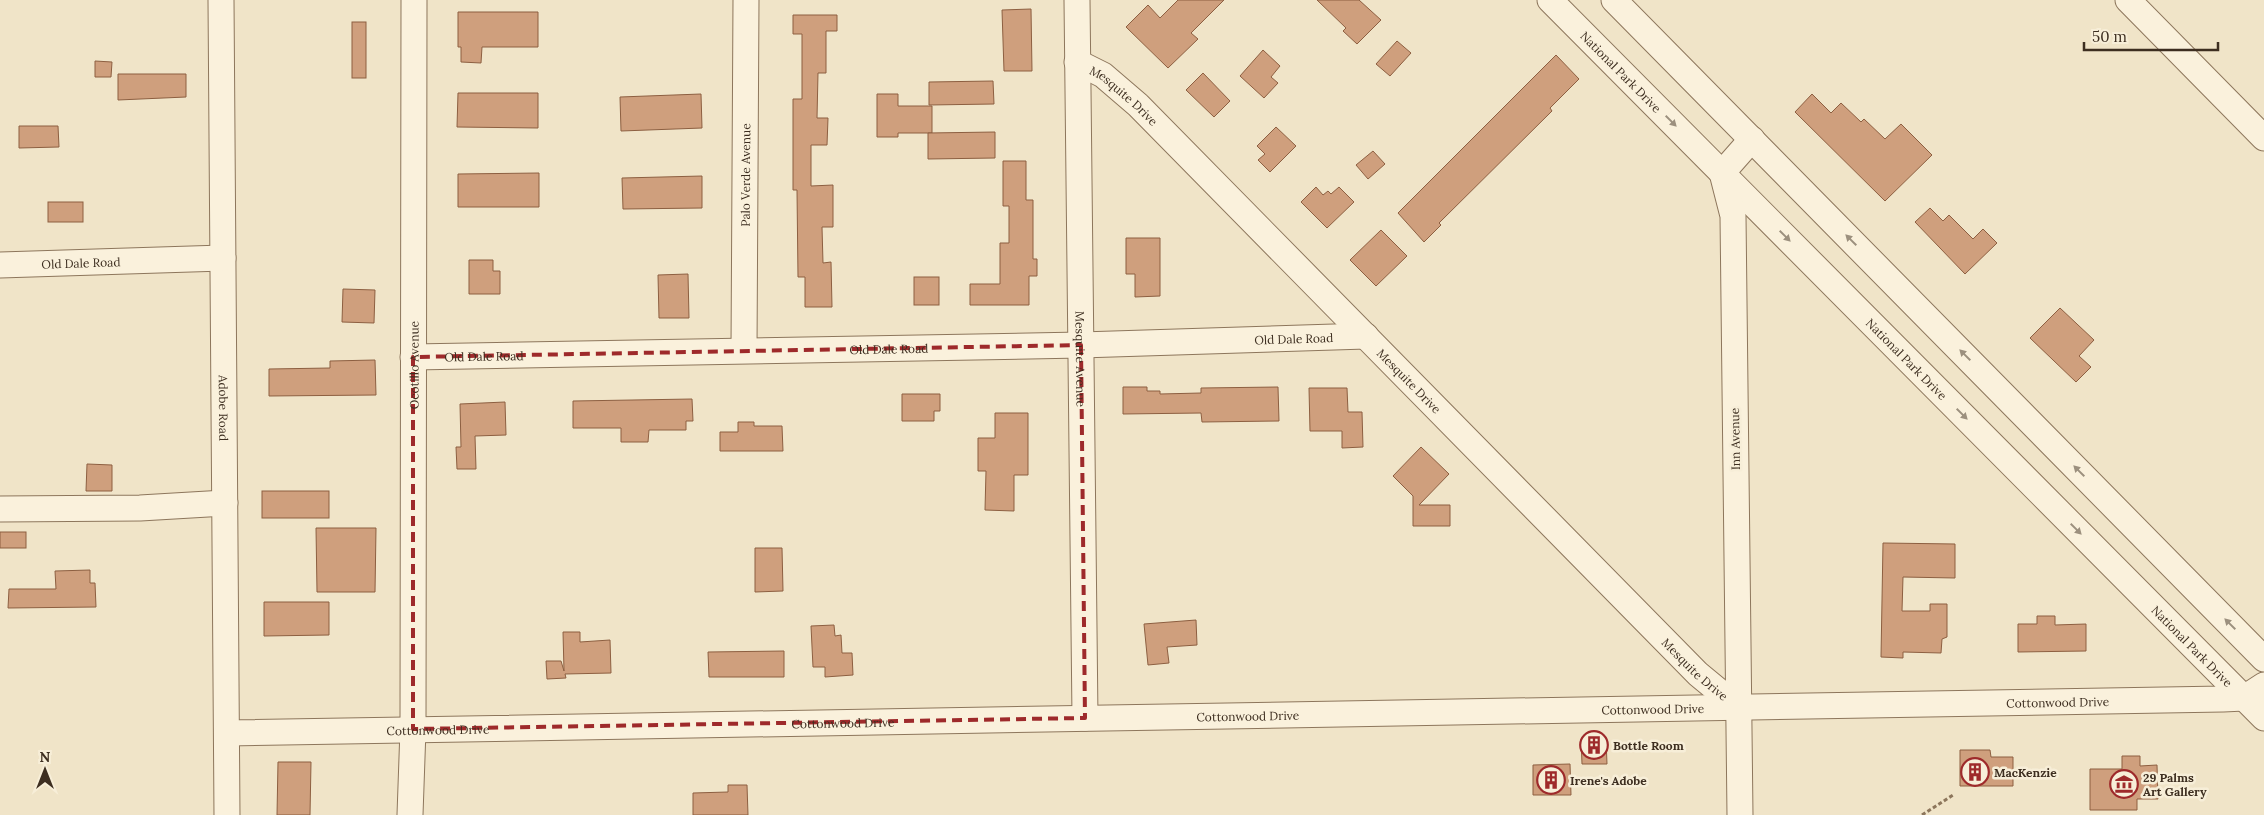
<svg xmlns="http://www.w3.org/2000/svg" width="2264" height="815" viewBox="0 0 2264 815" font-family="Lora,serif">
	<rect width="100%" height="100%" fill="#f0e4c8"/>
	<g fill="#cf9f7d" stroke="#8d5f41">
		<path d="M1178 0H1224L1191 33 1198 39 1168 68 1126 27 1148 5 1160 18Z"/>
		<path d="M1317 0H1359L1381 20 1357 44 1343 31 1346 28Z"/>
		<path d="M1031 9 1032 71H1004L1002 10Z"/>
		<path d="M458 12H538V47H482L481 63 461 62V47H458Z"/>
		<path d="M793 15H837V31H826V73H818L817 118H828L827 145H811V186L833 185V227H822L823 263 831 262 832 307H805V277H798L797 190H793V99H802V34H793Z"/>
		<rect x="352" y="22" width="14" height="56"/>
		<path d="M1397 41 1411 53 1390 76 1376 64Z"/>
		<path d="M1263 50 1280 66 1271 77 1278 83 1264 98 1240 76Z"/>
		<path d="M1556 55 1579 79 1550 108 1552 111 1439 223 1441 225 1424 242 1398 213Z"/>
		<path d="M95 61 112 62 111 77H95Z"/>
		<path d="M1203 73 1230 101 1214 117 1186 90Z"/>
		<path d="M118 74H186V97L118 100Z"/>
		<path d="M993 81 994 104 929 105V82Z"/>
		<path d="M458 93H538V128L457 127Z"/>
		<path d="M701 94 702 128 621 131 620 97Z"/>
		<path d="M877 94H898V106H932V133H898V137H877Z"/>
		<path d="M1812 94 1831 113 1841 103 1861 122 1864 119 1885 139 1901 124 1932 155 1885 201 1795 112Z"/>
		<path d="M19 126H58L59 147 19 148Z"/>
		<path d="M1276 127 1296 146 1270 172 1258 160 1265 154 1257 146Z"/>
		<path d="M995 132V158L928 159V133Z"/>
		<path d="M1373 151 1385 164 1368 179 1356 165Z"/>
		<path d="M1003 161H1026V200H1033V259H1037V276H1029V305H970V284H1000V243H1009V206H1003Z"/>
		<path d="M539 173V207H458V174Z"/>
		<path d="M702 176V208L623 209 622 178Z"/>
		<path d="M1316 187 1323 195 1328 191 1331 194 1339 187 1354 202 1327 228 1301 202Z"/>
		<rect x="48" y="202" width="35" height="20"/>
		<path d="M1930 208 1943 221 1949 215 1973 239 1983 229 1997 243 1965 274 1915 222Z"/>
		<path d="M1381 230 1407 256 1376 286 1350 260Z"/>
		<path d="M1126 238H1160V296L1135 297V274H1126Z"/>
		<path d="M469 260H493V271H500V294H469Z"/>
		<path d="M688 274 689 318H659L658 275Z"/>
		<rect x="914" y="277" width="25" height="28"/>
		<path d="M343 289 375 290 374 323 342 322Z"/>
		<path d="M2060 308 2094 340 2079 356 2091 367 2076 382 2030 338Z"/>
		<path d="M375 360 376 395 269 396V369L330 368V361Z"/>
		<path d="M1123 387H1147V391H1160V394L1201 393V388L1278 387 1279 421 1202 422 1201 413 1123 414Z"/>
		<path d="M1309 388H1347L1348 412H1362L1363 447 1342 448V431H1310Z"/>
		<path d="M902 394H940V411H934V421H902Z"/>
		<path d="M692 399 693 421H686V430H649L648 442H621V428H573V401Z"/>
		<path d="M505 402 506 435 475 436 476 469H457L456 447H461L460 404Z"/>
		<path d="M995 413H1028V475H1014V511L985 510 986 471H978V438H995Z"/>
		<path d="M738 422H754V426H782L783 451H720V432H738Z"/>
		<path d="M1421 447 1449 474 1419 505H1450V526H1413V496L1393 476Z"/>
		<path d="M87 464 112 465V491H86Z"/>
		<rect x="262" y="491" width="67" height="27"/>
		<path d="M316 528H376L375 592H317Z"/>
		<rect x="0" y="532" width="26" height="16"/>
		<path d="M1883 543 1955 544V578L1903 577 1902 611H1930V604H1947V637L1942 639 1941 653 1903 652V658L1881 657Z"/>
		<path d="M755 548H782L783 591 755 592Z"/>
		<path d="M90 570V583H95L96 607 8 608 9 589H56L55 571Z"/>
		<path d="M264 602H329V635L264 636Z"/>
		<path d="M2037 616H2055V625L2086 624V651L2018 652V624H2037Z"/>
		<path d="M1196 620 1197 645 1167 647 1169 663 1148 665 1144 624Z"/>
		<path d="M834 625 835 636 841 635 842 653H852L853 675 825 677V667H813L811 626Z"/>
		<path d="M563 632H580V642L610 640 611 673 565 674 566 678 547 679 546 661H561L564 671Z"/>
		<path d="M784 651V677H709L708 652Z"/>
		<path d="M1581 739H1606L1607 764H1582Z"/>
		<path d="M1960 750H1990L1991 757H2013V786H1960Z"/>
		<path d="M2122 756H2140V766L2157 765 2158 799H2137V810H2090V769H2122Z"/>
		<path d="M278 762H311L310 815H277Z"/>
		<path d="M1570 764 1571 795H1533V765Z"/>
		<path d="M728 785H747L748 815H693V793L728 792Z"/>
	</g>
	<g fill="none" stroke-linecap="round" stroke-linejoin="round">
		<defs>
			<g id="minor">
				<path id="s1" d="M221 0 227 815"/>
				<path id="s2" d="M1077 0 1085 718"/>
				<path id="s3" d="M1550 0 2264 718"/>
				<path d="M1614 0 2264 659"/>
				<path d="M2128 0 2264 138"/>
				<path id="s4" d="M1077 62 1103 75 1138 105 1698 674 1738 707"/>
				<path id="s5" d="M0 265 223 258"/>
				<path id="s6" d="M744 349 746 0"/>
				<path id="s7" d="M413 357 1081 345 1366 336"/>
				<path d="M0 509 140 508 225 503"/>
				<path id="s8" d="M227 733 2223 699 2244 698 2264 685"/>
				<path id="s9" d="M410 815 413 729 414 0"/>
				<path d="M1740 815 1733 216 1722 173 1752 139"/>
			</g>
		</defs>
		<use href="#minor" stroke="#8d765c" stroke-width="27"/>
		<path stroke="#8d765c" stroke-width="3" stroke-dasharray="4 2.5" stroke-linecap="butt" d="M1922 815 1953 795"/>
		<use href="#minor" stroke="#faf1dc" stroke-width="25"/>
	</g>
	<defs><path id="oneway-solid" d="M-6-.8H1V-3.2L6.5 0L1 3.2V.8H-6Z" transform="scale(1.25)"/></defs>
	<g fill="#9c907e">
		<use href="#oneway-solid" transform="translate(1671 121) rotate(45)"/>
		<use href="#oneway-solid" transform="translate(1785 236) rotate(45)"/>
		<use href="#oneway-solid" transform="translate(1851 240) rotate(-135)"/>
		<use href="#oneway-solid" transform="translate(1965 355) rotate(-135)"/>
		<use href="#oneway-solid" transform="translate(1962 414) rotate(45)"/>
		<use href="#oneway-solid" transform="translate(2079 471) rotate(-135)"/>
		<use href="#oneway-solid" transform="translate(2076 529) rotate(45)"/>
		<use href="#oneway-solid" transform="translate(2230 624) rotate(-135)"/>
	</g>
	<path fill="none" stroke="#9e2a2b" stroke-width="4" stroke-dasharray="10 6" stroke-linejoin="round" d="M1081 345 1085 718 413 729V357Z"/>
	<defs>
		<symbol id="building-ring" viewBox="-11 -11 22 22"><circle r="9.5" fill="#f7eed8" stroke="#9e2a2b" stroke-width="1.5"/><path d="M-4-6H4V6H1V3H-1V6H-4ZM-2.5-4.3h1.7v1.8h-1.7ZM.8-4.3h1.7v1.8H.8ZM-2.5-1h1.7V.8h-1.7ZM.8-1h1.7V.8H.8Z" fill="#9e2a2b"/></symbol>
		<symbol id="museum-ring" viewBox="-11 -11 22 22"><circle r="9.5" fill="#f7eed8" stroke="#9e2a2b" stroke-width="1.5"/><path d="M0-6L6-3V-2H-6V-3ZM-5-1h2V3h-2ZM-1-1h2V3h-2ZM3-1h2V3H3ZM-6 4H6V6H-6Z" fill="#9e2a2b"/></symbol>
	</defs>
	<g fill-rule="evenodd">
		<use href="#building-ring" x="1578" y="729" width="32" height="32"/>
		<use href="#building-ring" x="1959" y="756" width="32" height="32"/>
		<use href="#building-ring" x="1535" y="764" width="32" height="32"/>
		<use href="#museum-ring" x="2108" y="768" width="32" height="32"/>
	</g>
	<g text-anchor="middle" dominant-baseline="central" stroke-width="5" stroke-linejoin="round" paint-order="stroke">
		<g font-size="12" fill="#3d2e20" stroke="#f7eed8">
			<text stroke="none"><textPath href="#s3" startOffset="101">National Park Drive</textPath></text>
			<text stroke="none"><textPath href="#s4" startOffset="58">Mesquite Drive</textPath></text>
			<text stroke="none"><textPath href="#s6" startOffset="174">Palo Verde Avenue</textPath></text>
			<text stroke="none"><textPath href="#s5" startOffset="81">Old Dale Road</textPath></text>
			<text stroke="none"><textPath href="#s7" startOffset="881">Old Dale Road</textPath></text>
			<text stroke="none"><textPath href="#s7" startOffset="476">Old Dale Road</textPath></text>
			<text stroke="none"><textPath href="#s7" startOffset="71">Old Dale Road</textPath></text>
			<text stroke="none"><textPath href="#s2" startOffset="359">Mesquite Avenue</textPath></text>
			<text stroke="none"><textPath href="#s3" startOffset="506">National Park Drive</textPath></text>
			<text stroke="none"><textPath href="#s9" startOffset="450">Ocotillo Avenue</textPath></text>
			<text stroke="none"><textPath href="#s4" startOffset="462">Mesquite Drive</textPath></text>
			<text stroke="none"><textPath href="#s1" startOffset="408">Adobe Road</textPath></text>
			<text transform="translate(1735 439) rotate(-91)">Inn Avenue</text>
			<text stroke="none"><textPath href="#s3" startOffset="911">National Park Drive</textPath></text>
			<text stroke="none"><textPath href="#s4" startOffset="868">Mesquite Drive</textPath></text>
			<text stroke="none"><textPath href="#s8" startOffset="1831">Cottonwood Drive</textPath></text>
			<text stroke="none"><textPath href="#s8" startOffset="1426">Cottonwood Drive</textPath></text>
			<text stroke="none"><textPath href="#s8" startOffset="1021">Cottonwood Drive</textPath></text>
			<text stroke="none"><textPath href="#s8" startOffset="616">Cottonwood Drive</textPath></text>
			<text stroke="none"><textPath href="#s8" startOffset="211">Cottonwood Drive</textPath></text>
		</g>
		<g font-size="12" font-weight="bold" fill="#3d2e20" stroke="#f7eed8" text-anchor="start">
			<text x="1613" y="745">Bottle Room</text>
			<text x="1994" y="772">MacKenzie</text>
			<text x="2143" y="777">29 Palms<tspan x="2143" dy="14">Art Gallery</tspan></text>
			<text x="1570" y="780">Irene's Adobe</text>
		</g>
	</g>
	<g transform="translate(45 770)" stroke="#f7eed8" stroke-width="4" paint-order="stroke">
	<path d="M0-4L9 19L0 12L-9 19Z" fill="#3d2e20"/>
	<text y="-8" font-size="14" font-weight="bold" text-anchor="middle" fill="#3d2e20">N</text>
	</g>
	<path d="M2084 42v8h134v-8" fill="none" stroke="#3d2e20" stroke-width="2.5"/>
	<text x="2092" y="42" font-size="15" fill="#3d2e20" stroke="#f7eed8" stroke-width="4" paint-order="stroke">50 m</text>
</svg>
